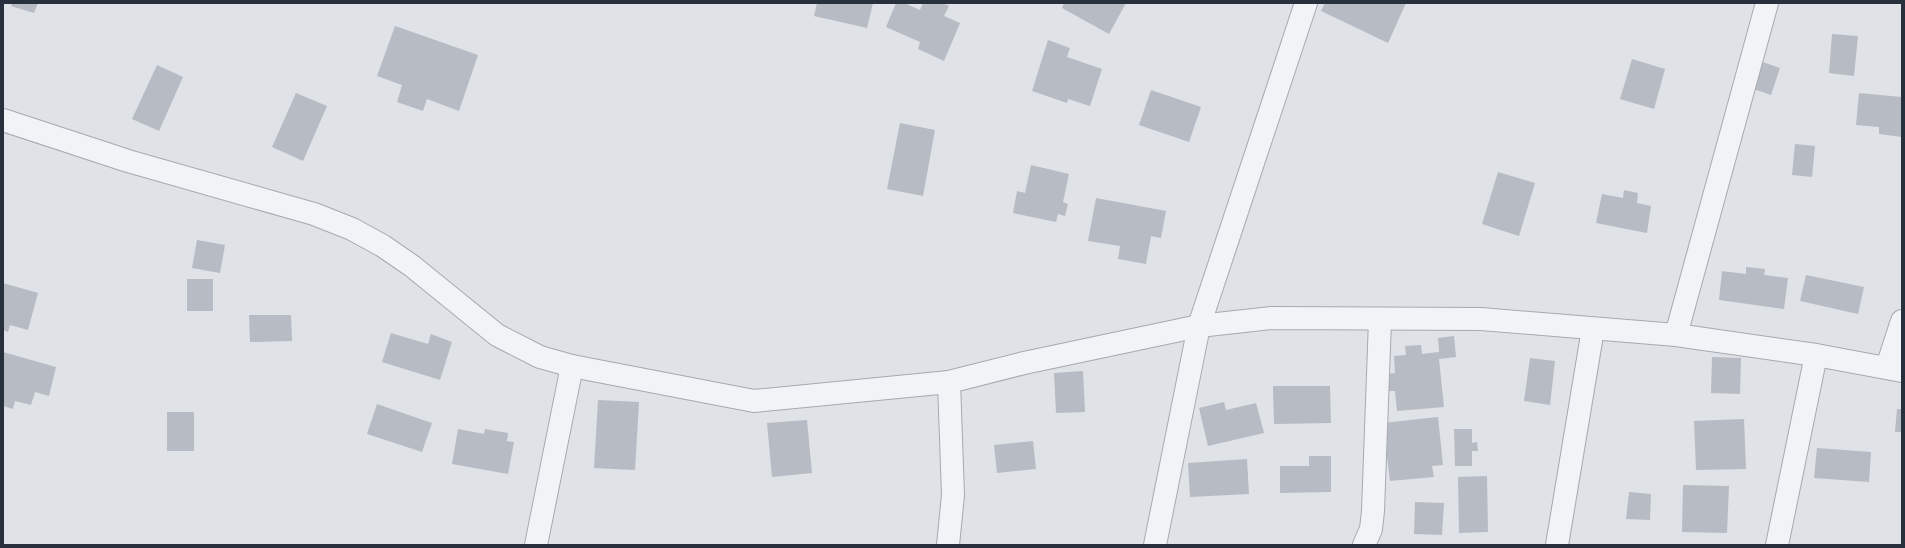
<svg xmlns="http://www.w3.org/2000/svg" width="1905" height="548" viewBox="0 0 1905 548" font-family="Ubuntu,sans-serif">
	<rect width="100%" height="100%" fill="#dfe2e7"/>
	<g fill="#b7bbc4">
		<path d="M12 3H38L34 13 11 6Z"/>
		<path d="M817 3H873L867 28 814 16Z"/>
		<path d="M896 3H904L920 10 923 3H943L949 6 944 16 960 23 944 61 918 49 920 42 886 27Z"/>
		<path d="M1064 3H1126L1109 34 1062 8Z"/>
		<path d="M1325 3H1406L1388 43 1321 11Z"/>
		<path d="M395 26 478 55 459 111 427 99 423 111 397 102 402 85 377 76Z"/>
		<path d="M1832 34 1858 36 1854 76 1829 73Z"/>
		<path d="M1048 40 1070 48 1067 57 1102 69 1090 106 1068 99 1067 103 1032 91Z"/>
		<path d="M1632 59 1665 69 1654 109 1620 99Z"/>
		<path d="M1757 60 1780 68 1771 95 1748 87Z"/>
		<path d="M157 65 183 77 159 131 132 119Z"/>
		<path d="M1151 90 1201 107 1189 142 1139 125Z"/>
		<path d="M296 93 327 106 303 161 272 147Z"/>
		<path d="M1859 93 1902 97V137L1879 134V127L1856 125Z"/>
		<path d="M900 123 935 130 923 196 887 189Z"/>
		<path d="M1795 144 1815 146 1812 177 1792 175Z"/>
		<path d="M1031 165 1069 174 1063 202 1068 204 1065 216 1058 214 1056 222 1013 213 1017 191 1025 193Z"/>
		<path d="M1498 172 1535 183 1519 236 1482 224Z"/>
		<path d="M1624 190 1638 193 1637 203 1651 206 1647 233 1596 223 1602 194 1623 198Z"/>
		<path d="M1096 198 1166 211 1161 238 1151 236 1146 264 1118 259 1120 246 1088 241Z"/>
		<path d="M197 240 225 245 220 273 192 268Z"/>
		<path d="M1746 267 1765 269 1764 275 1788 278 1784 309 1719 300 1722 271 1746 274Z"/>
		<path d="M1806 275 1864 287 1858 314 1800 301Z"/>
		<rect x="187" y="279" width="26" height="32"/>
		<path d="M3 283 38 293 28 330 10 325 8 332 3 330Z"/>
		<path d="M249 315H291L292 341 250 342Z"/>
		<path d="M391 333 428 344 431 334 452 342 440 380 382 362Z"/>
		<path d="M1454 336 1456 357 1439 359 1444 407 1397 411 1395 391H1387L1385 374 1395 373 1394 356 1406 355 1405 346 1421 345 1422 354 1439 352 1438 338Z"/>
		<path d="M3 352 56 367 49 396 35 392 31 405 15 401 13 409 3 406Z"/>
		<path d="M1712 357 1741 358 1740 394 1711 393Z"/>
		<path d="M1530 358 1555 361 1550 405 1524 401Z"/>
		<path d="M1083 371 1085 412 1056 413 1054 373Z"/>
		<path d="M1273 386H1330L1331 423 1274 424Z"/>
		<path d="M598 400 639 402 635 470 594 468Z"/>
		<path d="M1224 402 1226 410 1256 403 1264 433 1208 446 1199 408Z"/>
		<path d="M377 404 432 423 422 452 367 434Z"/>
		<path d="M1897 409H1902V432H1895Z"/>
		<rect x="167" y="412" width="27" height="39"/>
		<path d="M1438 417 1443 465 1432 466 1434 477 1390 481 1383 423Z"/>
		<path d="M1744 419 1746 469 1696 470 1694 421Z"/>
		<path d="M807 420 812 473 772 477 767 423Z"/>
		<path d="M458 429 484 434 485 429 508 433 507 441 514 442 508 474 452 464Z"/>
		<path d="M1454 429H1472V443L1477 442 1478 451H1472V466H1455Z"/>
		<path d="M1033 441 1036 469 997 473 994 445Z"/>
		<path d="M1817 448 1871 452 1869 482 1814 478Z"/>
		<path d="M1309 456H1331V492L1280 493V466H1309Z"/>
		<path d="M1247 459 1249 494 1190 497 1188 463Z"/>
		<path d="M1487 476 1488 532 1459 533 1458 477Z"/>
		<path d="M1683 485 1729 486 1727 533 1682 532Z"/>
		<path d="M1629 492 1651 494 1650 520 1626 519Z"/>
		<path d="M1415 502 1444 503 1442 535 1414 534Z"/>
	</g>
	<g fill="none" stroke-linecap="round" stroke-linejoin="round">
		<defs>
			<g id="minor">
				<path d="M3 120 128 161 314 214 352 229 383 246 412 266 497 335 540 357 572 366 754 401 949 382 1024 363 1199 326 1272 318 1481 319 1676 335 1816 355 1902 371"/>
				<path d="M1676 335 1767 3"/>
				<path d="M1887 367 1902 321"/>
				<path d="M536 545 572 366"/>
				<path d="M948 545 953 495 949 382"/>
				<path d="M1155 545 1199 326 1306 3"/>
				<path d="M1364 545 1371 529 1373 511 1380 320"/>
				<path d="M1557 545 1593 329"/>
				<path d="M1777 545 1816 355"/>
			</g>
		</defs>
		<use href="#minor" stroke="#a5a9b1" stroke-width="24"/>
		<use href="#minor" stroke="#f2f3f6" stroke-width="22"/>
	</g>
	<rect width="1905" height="548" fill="none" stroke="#29303d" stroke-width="8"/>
</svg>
